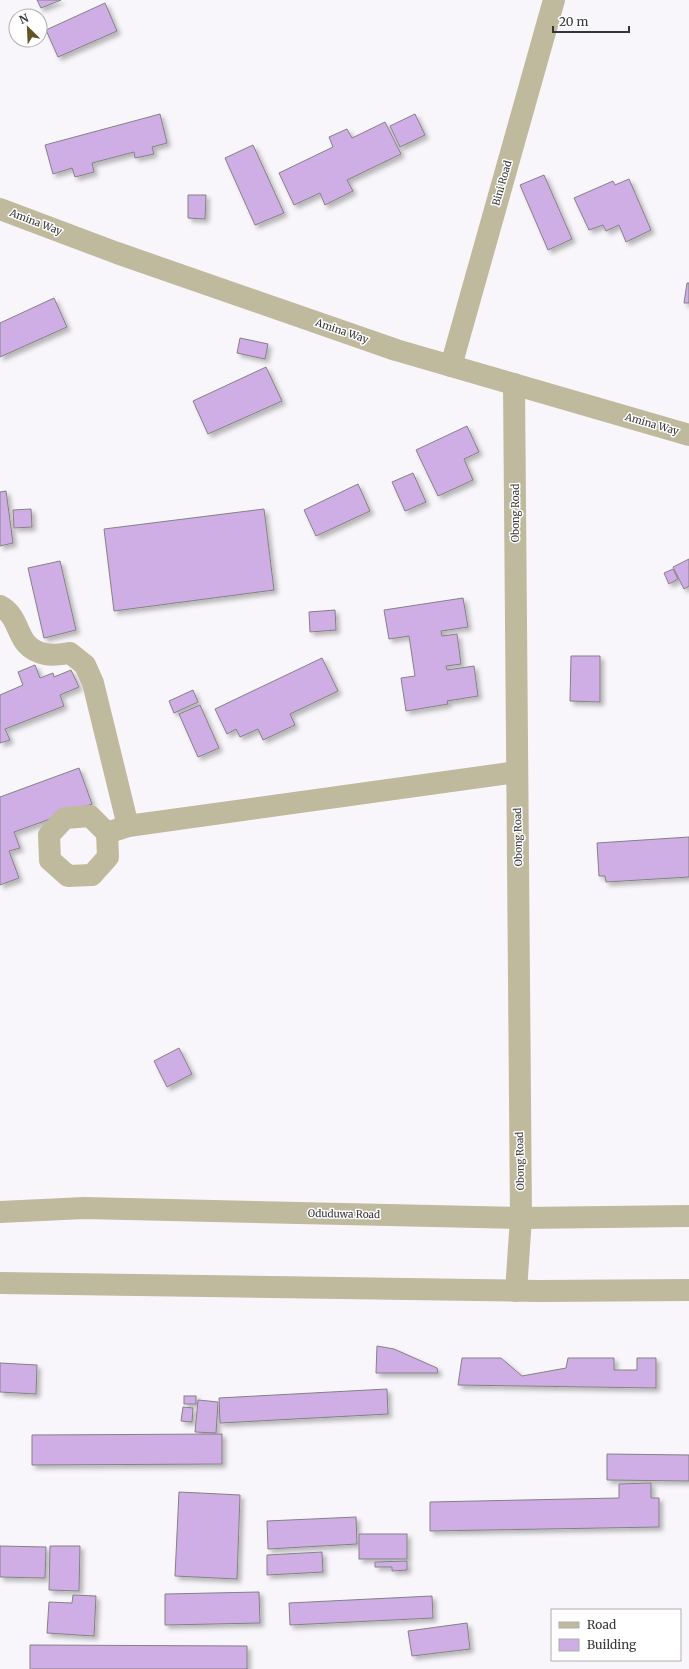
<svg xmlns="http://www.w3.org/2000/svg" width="689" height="1669" viewBox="0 0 689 1669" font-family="Merriweather,serif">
	<defs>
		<filter id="shadow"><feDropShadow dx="3.5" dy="3.5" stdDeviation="2" flood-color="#0004"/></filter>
	</defs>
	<rect width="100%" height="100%" fill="#f8f6fa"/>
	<g fill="#cfaee6" stroke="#848185" filter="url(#shadow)">
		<path d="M37 0H61L41 8Z"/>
		<path d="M105 3 117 31 58 57 46 30Z"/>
		<path d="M160 114 167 143 152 147 154 154 135 158 134 152 92 163 94 172 75 177 72 168 53 174 45 145Z"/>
		<path d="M415 114 425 135 400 147 390 126Z"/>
		<path d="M385 122 401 154 347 180 353 191 325 205 320 193 294 205 279 173 333 147 329 137 347 129 352 138Z"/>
		<path d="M253 145 284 213 255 225 225 158Z"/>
		<path d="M544 175 572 239 548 250 520 185Z"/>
		<path d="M629 179 651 230 626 242 619 225 606 231 603 225 589 230 574 198 613 181 615 185Z"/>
		<path d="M188 195H206L205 219 188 218Z"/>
		<path d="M687 283H689V303H684Z"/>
		<path d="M54 298 67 327 0 357V323Z"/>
		<path d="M240 338 268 344 265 359 237 353Z"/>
		<path d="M266 367 282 401 208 434 193 401Z"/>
		<path d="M467 426 479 452 464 459 473 480 438 496 416 450Z"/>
		<path d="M413 473 426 502 405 511 392 482Z"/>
		<path d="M358 484 370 511 316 536 304 510Z"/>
		<path d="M6 491 13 543 0 546V492Z"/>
		<path d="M31 509 32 527 14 528 13 510Z"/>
		<path d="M264 509 274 590 114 611 104 529Z"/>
		<path d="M689 559V586L684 589 673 567Z"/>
		<path d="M60 561 76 630 44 638 28 568Z"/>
		<path d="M673 569 678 579 669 584 664 573Z"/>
		<path d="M463 598 468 627 441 631 442 636 457 634 461 664 446 666 447 670 474 666 478 696 447 701 448 704 406 711 401 678 415 676 409 636 389 639 384 610Z"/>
		<path d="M335 610 336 630 310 632 309 612Z"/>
		<path d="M571 656H600V702L570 701Z"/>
		<path d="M322 658 338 691 290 714 295 725 263 740 258 729 240 737 236 729 227 734 215 709Z"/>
		<path d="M35 665 40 678 53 673 54 677 71 670 79 687 60 695 64 706 5 729 10 740 0 743V695L23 685 18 672Z"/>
		<path d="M193 690 198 702 174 713 169 701Z"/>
		<path d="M200 705 219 748 198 757 179 714Z"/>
		<path d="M79 768 92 804 14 832 20 848 9 851 19 878 0 885V797Z"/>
		<path d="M689 837V877L606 882 605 876H599L597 843Z"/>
		<path d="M179 1048 192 1074 167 1087 154 1061Z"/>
		<path d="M377 1346 394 1349 437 1368 438 1373H376Z"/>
		<path d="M462 1358H501L522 1376 566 1368 568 1358H614V1370H637V1358H656V1388L458 1385Z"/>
		<path d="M0 1363 37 1365 36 1394 0 1392Z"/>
		<path d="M387 1389 388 1414 220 1423 219 1398Z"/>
		<rect x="184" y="1396" width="12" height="8"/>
		<path d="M198 1400 218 1402 216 1433 195 1432Z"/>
		<path d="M183 1407 193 1408 192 1422 181 1421Z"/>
		<path d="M222 1434V1464L32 1465V1435Z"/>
		<path d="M607 1454 689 1455V1481L607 1480Z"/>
		<path d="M651 1483V1498H659V1527L430 1531V1502L619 1498V1484Z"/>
		<path d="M179 1492 240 1495 237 1579 175 1576Z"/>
		<path d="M356 1517 357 1544 268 1549 267 1521Z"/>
		<rect x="359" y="1534" width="48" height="25"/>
		<path d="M0 1546 46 1547 45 1578 0 1577Z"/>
		<path d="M50 1546H80L79 1591 49 1590Z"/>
		<path d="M322 1552 323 1572 267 1575V1555Z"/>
		<path d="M407 1561V1570L392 1571V1567H375V1562Z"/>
		<path d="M259 1592 260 1623 165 1625V1594Z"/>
		<path d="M73 1595 96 1596 94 1636 47 1633 49 1602 72 1603Z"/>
		<path d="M432 1596 433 1618 290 1625 289 1603Z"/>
		<path d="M467 1623 470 1649 412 1656 408 1631Z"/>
		<path d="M30 1645 247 1646V1669H30Z"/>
	</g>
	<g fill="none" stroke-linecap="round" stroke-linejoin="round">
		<g stroke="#bfb99d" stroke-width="22">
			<path d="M0 209 117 253 396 350 689 435"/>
			<path d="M451 366 554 0"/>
			<path d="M514 384 521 1218 516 1291"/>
			<path d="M0 606C24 619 13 647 45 654 53 656 63 654 70 653L85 665 93 683 128 826"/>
			<path d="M90 816 107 833 108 857 92 875 68 876 50 860 49 835 65 818Z"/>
			<path d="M107 833 128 826 517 772"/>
			<path d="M0 1212 84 1208 521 1218 689 1216"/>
			<path d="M0 1283 540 1291 689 1290"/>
		</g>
	</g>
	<g text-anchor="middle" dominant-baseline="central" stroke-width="3" stroke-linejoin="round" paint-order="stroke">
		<g font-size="10" fill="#363537" stroke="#fff">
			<text transform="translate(502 183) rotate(-74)">Bini Road</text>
			<text transform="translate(36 222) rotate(21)">Amina Way</text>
			<text transform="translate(342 331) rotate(19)">Amina Way</text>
			<text transform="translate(652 424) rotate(16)">Amina Way</text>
			<text transform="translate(515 513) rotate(-90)">Obong Road</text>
			<text transform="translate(518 837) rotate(-91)">Obong Road</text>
			<text transform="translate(520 1161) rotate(-91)">Obong Road</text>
			<text transform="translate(344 1214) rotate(1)">Oduduwa Road</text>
		</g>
	</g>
	<rect x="551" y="1609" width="130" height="52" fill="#ffffff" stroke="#afaeaf"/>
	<rect x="559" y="1622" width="20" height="6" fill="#bfb99d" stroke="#afaeaf"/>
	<text x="587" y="1629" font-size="12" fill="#363537">Road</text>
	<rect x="559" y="1639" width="20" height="12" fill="#cfaee6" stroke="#afaeaf"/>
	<text x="587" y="1649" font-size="12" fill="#363537">Building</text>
	<g transform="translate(28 28) rotate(336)"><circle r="19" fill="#ffffff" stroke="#afaeaf"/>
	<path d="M0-3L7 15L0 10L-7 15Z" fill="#615623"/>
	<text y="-6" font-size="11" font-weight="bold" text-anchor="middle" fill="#363537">N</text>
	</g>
	<path d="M553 26v6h76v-6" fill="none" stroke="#363537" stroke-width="2"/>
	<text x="559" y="26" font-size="12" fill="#363537" stroke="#ffffff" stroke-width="3" paint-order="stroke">20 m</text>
</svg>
